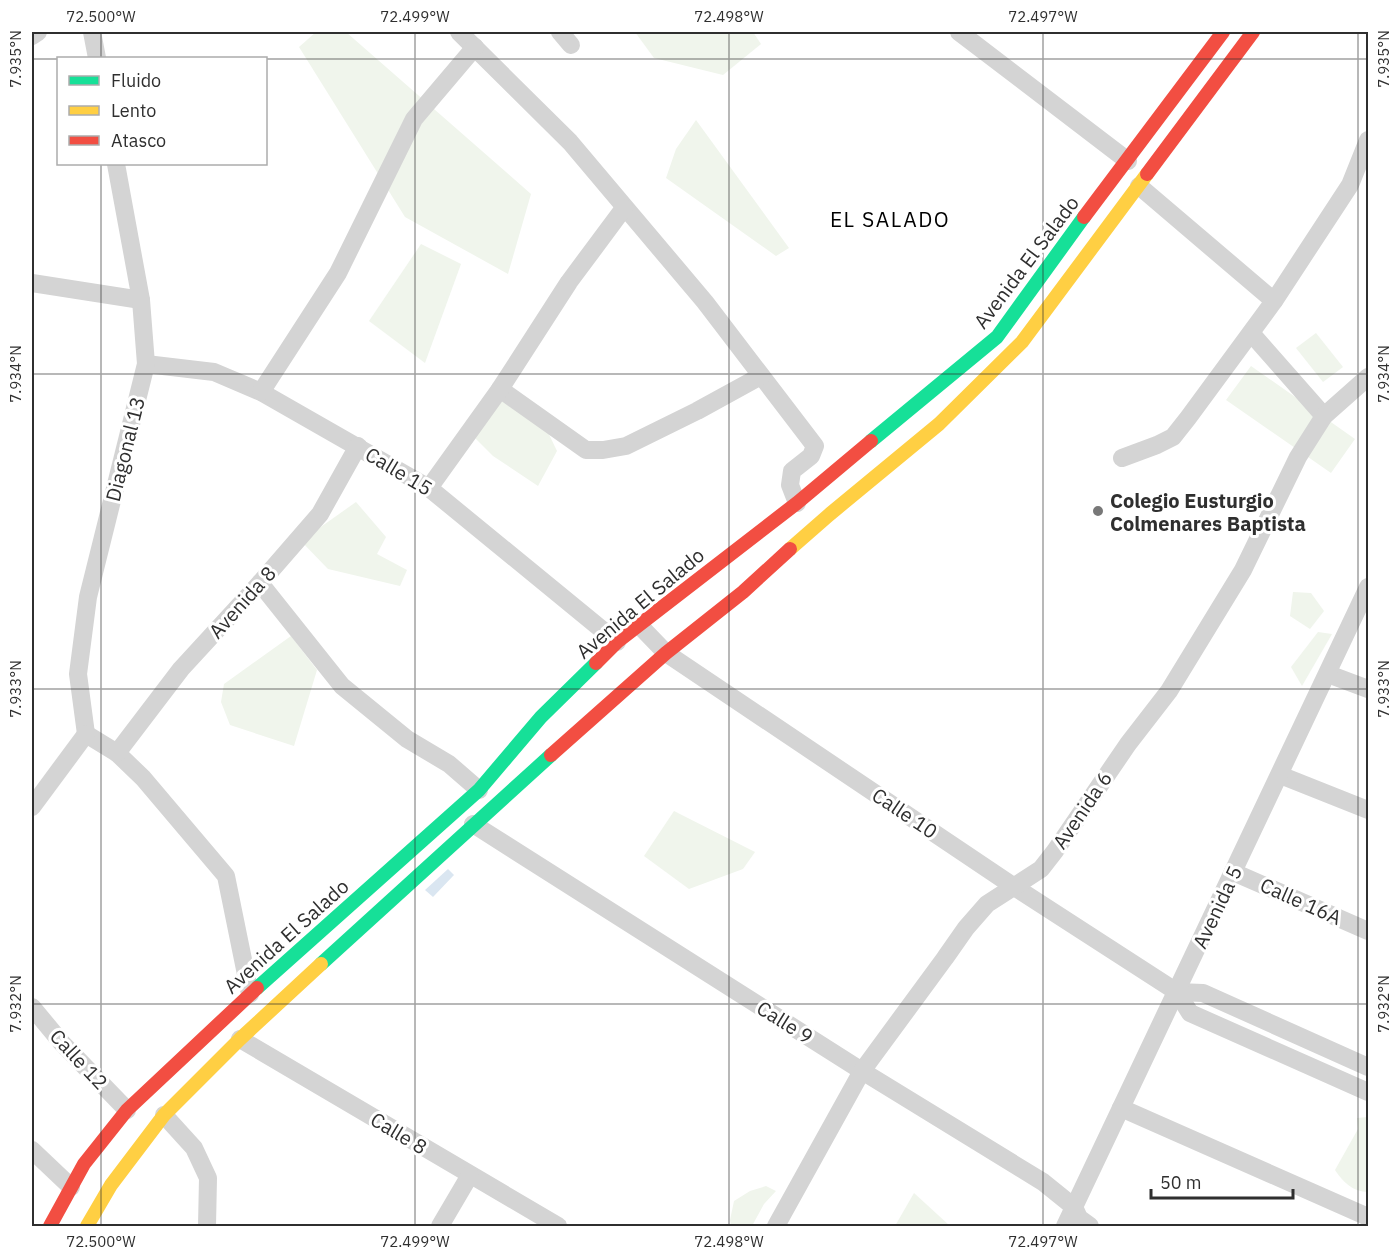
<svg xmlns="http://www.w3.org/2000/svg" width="1400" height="1258" viewBox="0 0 1400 1258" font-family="'IBM Plex Sans',sans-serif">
	<rect width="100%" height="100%" fill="#fff"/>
	<g fill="#f0f5ec">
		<path d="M316 32H346L531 194 508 274 405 217 299 47Z"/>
		<path d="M635 32H753L761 44 723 75 654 58Z"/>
		<path d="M696 120 789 248 776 256 666 178 676 149Z"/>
		<path d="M421 244 461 264 425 363 369 321Z"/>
		<path d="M1316 333 1343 367 1323 382 1296 348Z"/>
		<path d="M1251 366 1355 439 1331 473 1226 400Z"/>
		<path d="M506 396 544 424 557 451 538 486 493 456 474 437Z"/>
		<path d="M356 502 386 537 377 554 407 570 400 586 328 569 301 541Z"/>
		<path d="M1293 592 1311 593 1324 611 1310 629 1290 616Z"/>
		<path d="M1318 632 1332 634 1302 686 1291 667Z"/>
		<path d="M291 636 317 670 294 746 230 725 221 702 224 684Z"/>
		<path d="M674 811 755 852 743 869 689 889 644 856Z"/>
		<path d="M1368 1117V1192C1353 1192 1343 1182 1335 1170L1358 1129 1357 1118Z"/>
		<path d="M766 1186 776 1191 764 1204 752 1226H731L730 1220 734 1201 750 1191Z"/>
		<path d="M914 1193 950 1226H895Z"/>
	</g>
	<path fill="#dae6f1" d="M448 869 454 875 433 897 425 890Z"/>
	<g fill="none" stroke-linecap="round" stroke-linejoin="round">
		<g stroke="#d4d4d4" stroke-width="18">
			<path d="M92 32 97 58"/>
			<path d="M459 32 570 142 705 302 815 446 811 456 792 471 790 485 797 503"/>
			<path d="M560 32 571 45"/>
			<path d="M959 32 1128 161"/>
			<path d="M32 36 38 32"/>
			<path d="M1139 186 1274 301"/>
			<path d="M32 283 141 300"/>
			<path d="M1251 333 1324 416"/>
			<path d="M146 364 214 372 261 392 429 488 617 642"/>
			<path d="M500 389 586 450H603L626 446 697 411 761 376"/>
			<path d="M261 392 338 273 414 119 475 47"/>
			<path d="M1122 458 1157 445 1173 437 1188 418 1274 301 1350 185 1368 140"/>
			<path d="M429 488 500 389 569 282 624 208"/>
			<path d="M260 583 342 686 407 739 449 764 479 790"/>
			<path d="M639 625 666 653 1013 886 1177 992 1190 1013 1368 1092"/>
			<path d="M1328 674 1368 689"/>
			<path d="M86 734 78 674 88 597 146 364 141 300 116 164"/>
			<path d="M86 734 117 753 143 778 226 876 250 994"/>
			<path d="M117 753 181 669 260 583 320 514 358 446"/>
			<path d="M1280 775 1368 810"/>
			<path d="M32 807 86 734"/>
			<path d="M473 824 862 1071 1043 1182 1074 1207 1079 1218 1090 1226"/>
			<path d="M1233 872 1368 931"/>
			<path d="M1177 992 1203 993 1368 1067"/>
			<path d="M32 1007 61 1042 127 1110"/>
			<path d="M240 1039 558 1226"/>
			<path d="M1121 1108 1368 1217"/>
			<path d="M164 1115 194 1148 208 1178 207 1226"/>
			<path d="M32 1150 71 1187"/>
			<path d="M440 1226 470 1175"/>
			<path d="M776 1226 862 1071 945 958 966 928 987 904 1041 869 1055 851 1128 744 1169 691 1243 570 1298 457 1324 416 1368 377"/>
			<path d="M1065 1226 1368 587"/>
		</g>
		<g stroke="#16e098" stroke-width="14">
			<path d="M871 441 997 337 1084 217"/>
			<path d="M321 964 551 755"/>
			<path d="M257 988 479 790 541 717 596 663"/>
		</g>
		<g stroke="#ffcf43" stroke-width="14">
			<path d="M790 549 830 514 939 424 1022 342 1147 174"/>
			<path d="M87 1226 111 1185 164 1115 240 1039 321 964"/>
		</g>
		<g stroke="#f24e42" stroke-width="14">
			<path d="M1147 174 1253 32"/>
			<path d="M1084 217 1223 32"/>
			<path d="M596 663 617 642 797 503 871 441"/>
			<path d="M551 755 666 653 743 592 790 549"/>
			<path d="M50 1226 84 1164 127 1110 257 988"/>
		</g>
	</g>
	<path fill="none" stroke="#2f2f2f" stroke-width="1.5" stroke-opacity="0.45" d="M101 32V58M415 32V1226M729 32V1226M1043 32V1226M1358 32V1226M32 59H58M266 59H1368M101 164V1226M32 374H1368M32 689H1368M32 1004H1368"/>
	<circle fill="#787878" stroke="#fff" stroke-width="2" cx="1098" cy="511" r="6"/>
	<g text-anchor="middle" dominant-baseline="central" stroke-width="6" stroke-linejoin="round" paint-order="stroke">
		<g font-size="20" fill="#2f2f2f" stroke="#fff">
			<text transform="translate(1026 262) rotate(-53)">Avenida El Salado</text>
			<text transform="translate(125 449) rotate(-76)">Diagonal 13</text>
			<text transform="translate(399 471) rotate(31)">Calle 15</text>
			<text transform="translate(242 602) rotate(-48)">Avenida 8</text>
			<text transform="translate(640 603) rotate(-40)">Avenida El Salado</text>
			<text transform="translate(1082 810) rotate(-56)">Avenida 6</text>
			<text transform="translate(905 813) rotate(34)">Calle 10</text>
			<text transform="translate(1301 901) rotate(24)">Calle 16A</text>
			<text transform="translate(1217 907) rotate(-65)">Avenida 5</text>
			<text transform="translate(286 936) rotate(-42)">Avenida El Salado</text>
			<text transform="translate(785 1022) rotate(32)">Calle 9</text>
			<text transform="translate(79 1059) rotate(47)">Calle 12</text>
			<text transform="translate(399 1133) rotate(31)">Calle 8</text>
		</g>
		<g font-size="20" font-weight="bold" fill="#2f2f2f" stroke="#fff" text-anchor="start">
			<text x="1110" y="500">Colegio Eusturgio<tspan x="1110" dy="23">Colmenares Baptista</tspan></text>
		</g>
		<g font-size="21" letter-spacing="1.5" fill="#000" stroke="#fff">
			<text x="890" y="219">EL SALADO</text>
		</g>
	</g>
	<rect width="1400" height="1258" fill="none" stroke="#ffffff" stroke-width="66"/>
	<rect x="57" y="57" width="210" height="108" fill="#ffffff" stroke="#acacac" stroke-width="1.5"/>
	<rect x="69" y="76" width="30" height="9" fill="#16e098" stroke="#acacac" stroke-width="1.5"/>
	<text x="111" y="87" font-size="18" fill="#2f2f2f">Fluido</text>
	<rect x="69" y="106" width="30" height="9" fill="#ffcf43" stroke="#acacac" stroke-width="1.5"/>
	<text x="111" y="117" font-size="18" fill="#2f2f2f">Lento</text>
	<rect x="69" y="136" width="30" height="9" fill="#f24e42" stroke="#acacac" stroke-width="1.5"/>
	<text x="111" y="147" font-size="18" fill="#2f2f2f">Atasco</text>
	<path d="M1151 1189v9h142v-9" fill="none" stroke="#2f2f2f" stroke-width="3"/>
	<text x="1160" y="1189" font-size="18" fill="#2f2f2f" stroke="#ffffff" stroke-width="4.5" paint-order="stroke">50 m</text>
	<rect x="33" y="33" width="1334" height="1192" fill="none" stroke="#2f2f2f" stroke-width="2"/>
	<g font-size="15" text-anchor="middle" fill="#2f2f2f">
		<text x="101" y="22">72.500°W</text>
		<text x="415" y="22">72.499°W</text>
		<text x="729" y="22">72.498°W</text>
		<text x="1043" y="22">72.497°W</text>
		<text transform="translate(16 59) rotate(-90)" y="5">7.935°N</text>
		<text transform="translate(1384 59) rotate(-90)" y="5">7.935°N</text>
		<text transform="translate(16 374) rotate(-90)" y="5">7.934°N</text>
		<text transform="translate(1384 374) rotate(-90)" y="5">7.934°N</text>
		<text transform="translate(16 689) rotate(-90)" y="5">7.933°N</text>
		<text transform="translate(1384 689) rotate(-90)" y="5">7.933°N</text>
		<text transform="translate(16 1004) rotate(-90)" y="5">7.932°N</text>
		<text transform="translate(1384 1004) rotate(-90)" y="5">7.932°N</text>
		<text x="101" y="1247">72.500°W</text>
		<text x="415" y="1247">72.499°W</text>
		<text x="729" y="1247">72.498°W</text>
		<text x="1043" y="1247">72.497°W</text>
	</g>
</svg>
